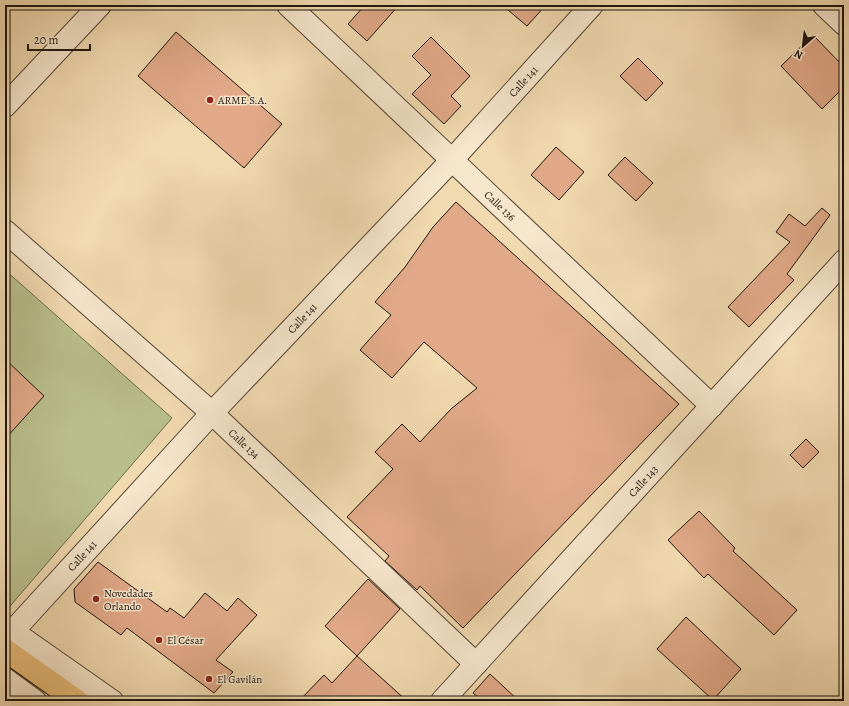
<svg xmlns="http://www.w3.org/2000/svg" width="849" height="706" viewBox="0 0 849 706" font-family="Alegreya,serif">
	<rect width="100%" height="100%" fill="#f1d9b0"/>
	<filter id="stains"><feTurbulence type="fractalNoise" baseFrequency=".005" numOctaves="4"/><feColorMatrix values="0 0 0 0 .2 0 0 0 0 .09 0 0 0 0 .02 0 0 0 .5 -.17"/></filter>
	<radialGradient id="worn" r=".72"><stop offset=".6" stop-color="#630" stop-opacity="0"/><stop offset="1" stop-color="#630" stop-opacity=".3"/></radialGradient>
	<path fill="#b9bf8c" stroke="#6b6a4c" d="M5 270 172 418 5 612Z"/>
	<g fill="#e1a988" stroke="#1d140c">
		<path d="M365 5H399L367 41 348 24Z"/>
		<path d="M502 5H546L527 26Z"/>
		<path d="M176 32 282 124 244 168 138 76Z"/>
		<path d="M813 35 844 67V87L822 109 781 66Z"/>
		<path d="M431 37 470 76 451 96 461 106 444 124 412 94 431 75 412 56Z"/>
		<path d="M638 58 663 83 646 101 620 76Z"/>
		<path d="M556 147 584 172 559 200 531 175Z"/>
		<path d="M625 157 653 183 636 201 608 175Z"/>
		<path d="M456 202 679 404 463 628 420 586 417 590 385 561 389 556 347 517 393 469 375 452 402 424 420 442 451 409 477 388 424 342 392 378 360 350 391 315 375 302 405 267 433 227Z"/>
		<path d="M822 208 830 215 787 274 794 280 749 327 728 307 790 242 776 232 789 214 805 226Z"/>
		<path d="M5 359 44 396 5 439Z"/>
		<path d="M806 439 819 452 803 468 790 455Z"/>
		<path d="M699 511 735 548 733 551 797 610 774 635 708 574 704 578 668 540Z"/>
		<path d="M98 562 167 612 170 608 184 618 205 593 227 611 238 598 257 615 216 660 233 672 214 693 127 628 121 635 75 602 74 589Z"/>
		<path d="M368 579 400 609 357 656 325 626Z"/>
		<path d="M686 617 741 669 713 700 657 649Z"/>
		<path d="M357 656 407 701H299L324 675 332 683Z"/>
		<path d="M490 674 519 701H483L473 693Z"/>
	</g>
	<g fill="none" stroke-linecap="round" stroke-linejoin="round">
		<defs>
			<g id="minor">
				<path id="s1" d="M288 5 712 406"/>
				<path d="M824 5 844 24"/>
				<path d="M5 106 100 5"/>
				<path id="s2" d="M5 231 212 413 476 664"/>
				<path d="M5 626 112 701"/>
				<path id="s3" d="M13 631 212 413 452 160 592 5"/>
				<path d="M5 679 35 701"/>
				<path id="s4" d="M442 701 844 261"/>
			</g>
			<path id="trunk" d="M5 650 77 701"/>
		</defs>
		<use href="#minor" stroke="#524535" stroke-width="24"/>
		<use href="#trunk" stroke="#1d140c" stroke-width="24"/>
		<use href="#minor" stroke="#f6e6cc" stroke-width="22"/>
		<use href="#trunk" stroke="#e8bc78" stroke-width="22"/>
	</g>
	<g fill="#8f2418" stroke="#f6e6cc" stroke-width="1.5">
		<circle cx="210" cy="100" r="4"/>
		<circle cx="96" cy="599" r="4"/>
		<circle cx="159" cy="640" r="4"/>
		<circle cx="209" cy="679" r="4"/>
	</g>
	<g text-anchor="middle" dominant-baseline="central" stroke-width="3" stroke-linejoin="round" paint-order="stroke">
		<g font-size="11" fill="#1d140c" stroke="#f6e6cc">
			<text stroke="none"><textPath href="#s3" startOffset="750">Calle 141</textPath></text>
			<text stroke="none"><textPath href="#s1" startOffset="292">Calle 136</textPath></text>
			<text stroke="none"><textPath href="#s3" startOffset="426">Calle 141</textPath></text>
			<text stroke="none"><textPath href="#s2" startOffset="320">Calle 134</textPath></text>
			<text stroke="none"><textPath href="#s4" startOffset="298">Calle 143</textPath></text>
			<text stroke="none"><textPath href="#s3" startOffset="102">Calle 141</textPath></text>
		</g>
		<g font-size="11" fill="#1d140c" stroke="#f6e6cc" text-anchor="start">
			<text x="218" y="100">ARME S.A.</text>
			<text x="104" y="593">Novedades<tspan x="104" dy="13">Orlando</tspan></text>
			<text x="167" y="640">El César</text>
			<text x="217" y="679">El Gavilán</text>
		</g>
	</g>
	<rect width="849" height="706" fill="none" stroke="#f1d9b0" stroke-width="20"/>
	<rect x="6" y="6" width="837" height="694" fill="none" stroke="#1d140c" stroke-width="2"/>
	<rect x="10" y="10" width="829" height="686" fill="none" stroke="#1d140c"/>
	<g transform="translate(803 46) rotate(208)" stroke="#f6e6cc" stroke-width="3" paint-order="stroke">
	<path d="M0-3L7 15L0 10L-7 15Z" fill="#1d140c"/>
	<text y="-6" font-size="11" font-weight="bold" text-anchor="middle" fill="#1d140c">N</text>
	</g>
	<path d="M28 44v6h62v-6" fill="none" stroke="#1d140c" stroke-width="2"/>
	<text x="34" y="44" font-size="12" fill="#1d140c" stroke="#f6e6cc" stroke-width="3" paint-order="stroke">20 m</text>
	<rect width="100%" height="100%" filter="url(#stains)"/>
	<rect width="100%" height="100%" fill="url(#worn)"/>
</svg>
